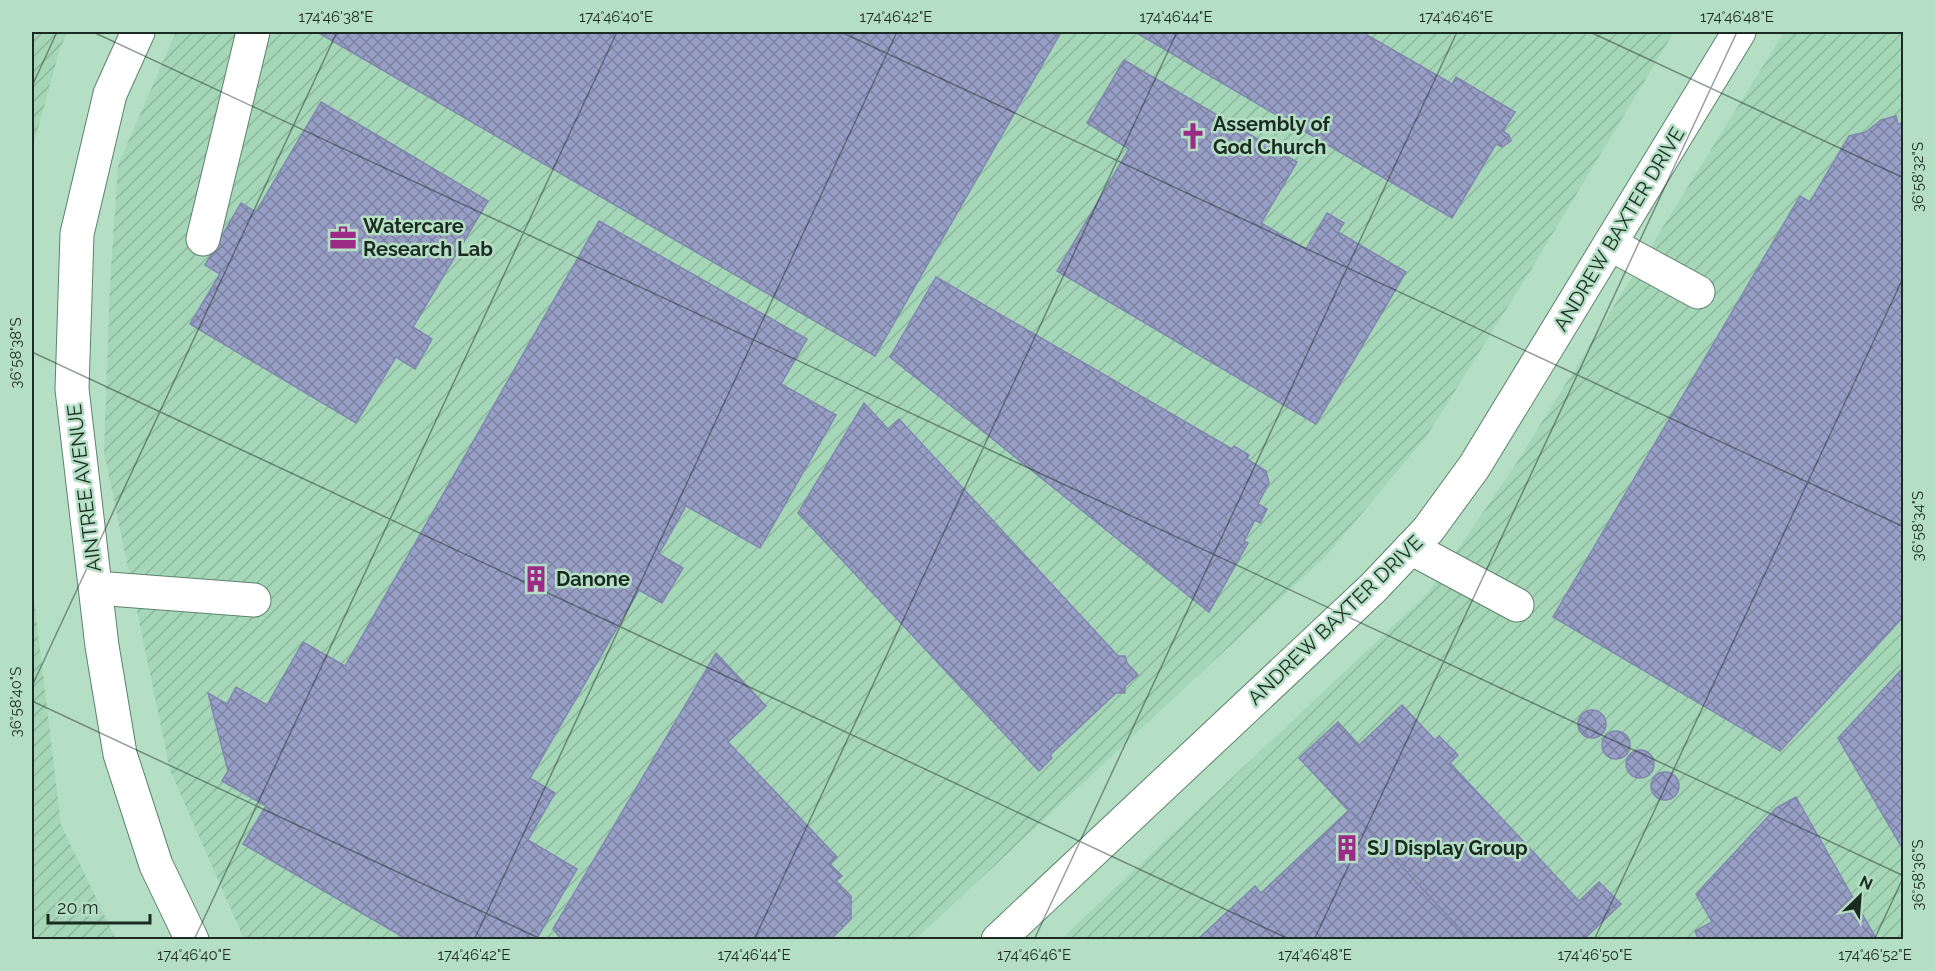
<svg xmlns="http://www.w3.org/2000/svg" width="1935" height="971" viewBox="0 0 1935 971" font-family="Raleway,sans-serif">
	<defs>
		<pattern id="industrial-furrows" width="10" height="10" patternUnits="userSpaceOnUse" patternTransform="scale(1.5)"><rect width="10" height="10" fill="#a5d6b7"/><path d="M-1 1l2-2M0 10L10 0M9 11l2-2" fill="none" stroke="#8db89d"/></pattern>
		<pattern id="building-cross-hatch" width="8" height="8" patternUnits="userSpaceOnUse" patternTransform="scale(1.5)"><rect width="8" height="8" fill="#989fc6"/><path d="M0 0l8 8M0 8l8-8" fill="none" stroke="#7b82a0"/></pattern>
	</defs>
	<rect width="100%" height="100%" fill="#b5dfc4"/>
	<g fill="url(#industrial-furrows)">
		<path d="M32 32H68L60 48 32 151Z"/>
		<path d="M176 32H1674L1529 273 1426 437 1326 556 916 939H244L170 770 104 452 110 285 118 165Z"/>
		<path d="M1784 32H1903V939L1060 940 1428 593 1514 467Z"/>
		<path d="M32 582 61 825 116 939H32Z"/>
	</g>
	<g fill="url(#building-cross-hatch)" stroke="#8188ae" stroke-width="1.5">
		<path d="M317 32H1061L875 356Z"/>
		<path d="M1135 32H1362L1452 84 1456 77 1515 112 1503 131 1509 135 1511 141 1502 147 1496 144 1452 218Z"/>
		<path d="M1124 60 1297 162 1261 223 1306 249 1327 213 1344 223 1338 232 1406 272 1316 424 1057 271 1129 149 1087 123Z"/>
		<path d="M321 102 488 201 413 327 432 339 415 369 396 357 356 423 190 324 220 274 205 265 241 203 256 212Z"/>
		<path d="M1896 116 1898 124 1904 122V616L1780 751 1553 617 1800 196 1810 202 1849 136 1866 132 1881 120Z"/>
		<path d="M599 221 807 339 781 384 836 415 760 548 686 506 659 554 683 568 662 603 639 590 530 778 555 793 528 840 577 869 536 940H408L243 844 266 806 222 781 228 771 208 693 227 704 236 687 267 705 303 642 345 666Z"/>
		<path d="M936 277 1232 449 1234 446 1249 455 1247 459 1266 471 1269 483 1258 504 1267 509 1260 523 1255 520 1244 541 1248 543 1209 612 890 357Z"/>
		<path d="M864 403 888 429 899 419 1118 656H1125L1127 663 1138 675 1125 686V693H1116L1050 755 1052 758 1039 771 798 513Z"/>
		<path d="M716 653 766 706 728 742 837 857 830 864 842 876 836 881 851 896V919L830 940H562L553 929Z"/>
		<path d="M1904 667V851L1838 738Z"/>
		<path d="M1402 705 1435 740 1439 736 1458 755 1450 763 1579 901 1599 882 1621 904 1583 940H1470L1299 758 1338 722 1359 745Z"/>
		<circle cx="1592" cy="724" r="14"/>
		<circle cx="1616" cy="745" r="14"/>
		<circle cx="1640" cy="764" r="14"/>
		<circle cx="1665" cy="786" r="14"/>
		<path d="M1796 797 1877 940H1699L1695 931 1712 922 1696 894 1776 808Z"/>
		<path d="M1349 810 1470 940H1197L1255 886 1261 893Z"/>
	</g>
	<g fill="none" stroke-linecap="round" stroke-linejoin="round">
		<defs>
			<g id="minor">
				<path d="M138 32 110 94 77 234 72 389 102 646 120 754 156 865 192 940"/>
				<path d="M203 239 253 32"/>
				<path d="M1610 244 1698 292"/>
				<path d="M1411 548 1517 605"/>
				<path d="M96 588 254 600"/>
				<path d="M998 940 1373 588 1428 530 1474 467 1739 32"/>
			</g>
		</defs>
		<use href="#minor" stroke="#5c836b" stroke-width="35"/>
		<use href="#minor" stroke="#fff" stroke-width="33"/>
	</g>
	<path fill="none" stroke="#1b2b21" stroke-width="1.5" stroke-opacity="0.45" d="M93 32 1904 876M841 32 1904 527M1590 32 1904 178M32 86 57 32M32 352 1291 940M32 686 337 32M32 701 543 940M194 940 617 32M474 940 897 32M754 940 1177 32M1034 940 1457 32M1314 940 1737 32M1594 940 1904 276M1874 940 1904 876"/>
	<defs>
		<symbol id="church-bare" viewBox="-9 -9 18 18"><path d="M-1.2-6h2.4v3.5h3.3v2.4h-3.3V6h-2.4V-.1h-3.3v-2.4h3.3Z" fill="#9c2a87" stroke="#b5dfc4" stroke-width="2.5" paint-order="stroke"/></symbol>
		<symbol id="office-bare" viewBox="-9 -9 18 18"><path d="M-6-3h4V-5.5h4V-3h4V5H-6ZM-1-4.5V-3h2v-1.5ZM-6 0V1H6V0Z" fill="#9c2a87" stroke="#b5dfc4" stroke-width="2.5" paint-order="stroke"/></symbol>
		<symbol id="building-bare" viewBox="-9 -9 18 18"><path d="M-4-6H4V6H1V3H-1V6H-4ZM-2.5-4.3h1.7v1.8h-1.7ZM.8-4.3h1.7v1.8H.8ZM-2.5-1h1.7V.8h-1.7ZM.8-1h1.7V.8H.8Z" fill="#9c2a87" stroke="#b5dfc4" stroke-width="2.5" paint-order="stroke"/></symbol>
	</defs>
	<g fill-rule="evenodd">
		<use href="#church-bare" x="1174" y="117" width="38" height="38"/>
		<use href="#office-bare" x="324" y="219" width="38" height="38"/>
		<use href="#building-bare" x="517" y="560" width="38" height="38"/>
		<use href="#building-bare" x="1328" y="829" width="38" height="38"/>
	</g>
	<g text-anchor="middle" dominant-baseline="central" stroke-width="5" stroke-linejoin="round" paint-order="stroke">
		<g font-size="20" font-weight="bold" fill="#1b2b21" stroke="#b5dfc4" text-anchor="start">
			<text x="1213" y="124">Assembly of<tspan x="1213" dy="23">God Church</tspan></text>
			<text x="363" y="226">Watercare<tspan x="363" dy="23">Research Lab</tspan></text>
			<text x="556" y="579">Danone</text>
			<text x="1367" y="848">SJ Display Group</text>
		</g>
		<g font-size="20" fill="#1b2b21" stroke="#b5dfc4">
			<text transform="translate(1619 229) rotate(-59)">ANDREW BAXTER DRIVE</text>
			<text transform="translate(84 488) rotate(-97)">AINTREE AVENUE</text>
			<text transform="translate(1335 620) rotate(-44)">ANDREW BAXTER DRIVE</text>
		</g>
	</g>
	<rect width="1935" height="971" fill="none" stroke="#b5dfc4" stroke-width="66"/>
	<g transform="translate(1860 896) rotate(25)" stroke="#b5dfc4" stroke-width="4.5" paint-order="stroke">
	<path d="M0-4.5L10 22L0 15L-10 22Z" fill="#1b2b21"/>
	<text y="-9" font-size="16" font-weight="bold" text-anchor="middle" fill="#1b2b21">N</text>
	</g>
	<path d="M48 914v9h102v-9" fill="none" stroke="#1b2b21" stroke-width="3"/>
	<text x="57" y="914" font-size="18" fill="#1b2b21" stroke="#b5dfc4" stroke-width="4.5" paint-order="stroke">20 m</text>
	<rect x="33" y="33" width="1869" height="905" fill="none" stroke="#1b2b21" stroke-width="2"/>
	<g font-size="15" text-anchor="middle" fill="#1b2b21">
		<text x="336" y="22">174°46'38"E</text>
		<text x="616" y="22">174°46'40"E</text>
		<text x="896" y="22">174°46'42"E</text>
		<text x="1176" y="22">174°46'44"E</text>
		<text x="1456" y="22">174°46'46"E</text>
		<text x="1737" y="22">174°46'48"E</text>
		<text transform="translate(1918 177) rotate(-90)" y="5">36°58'32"S</text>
		<text transform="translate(16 353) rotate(-90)" y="5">36°58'38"S</text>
		<text transform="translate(1918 526) rotate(-90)" y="5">36°58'34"S</text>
		<text transform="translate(16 702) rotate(-90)" y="5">36°58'40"S</text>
		<text transform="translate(1918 875) rotate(-90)" y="5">36°58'36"S</text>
		<text x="194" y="960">174°46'40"E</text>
		<text x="474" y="960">174°46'42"E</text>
		<text x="754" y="960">174°46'44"E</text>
		<text x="1034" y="960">174°46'46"E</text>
		<text x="1315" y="960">174°46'48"E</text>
		<text x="1595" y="960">174°46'50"E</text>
		<text x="1875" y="960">174°46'52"E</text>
	</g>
</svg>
